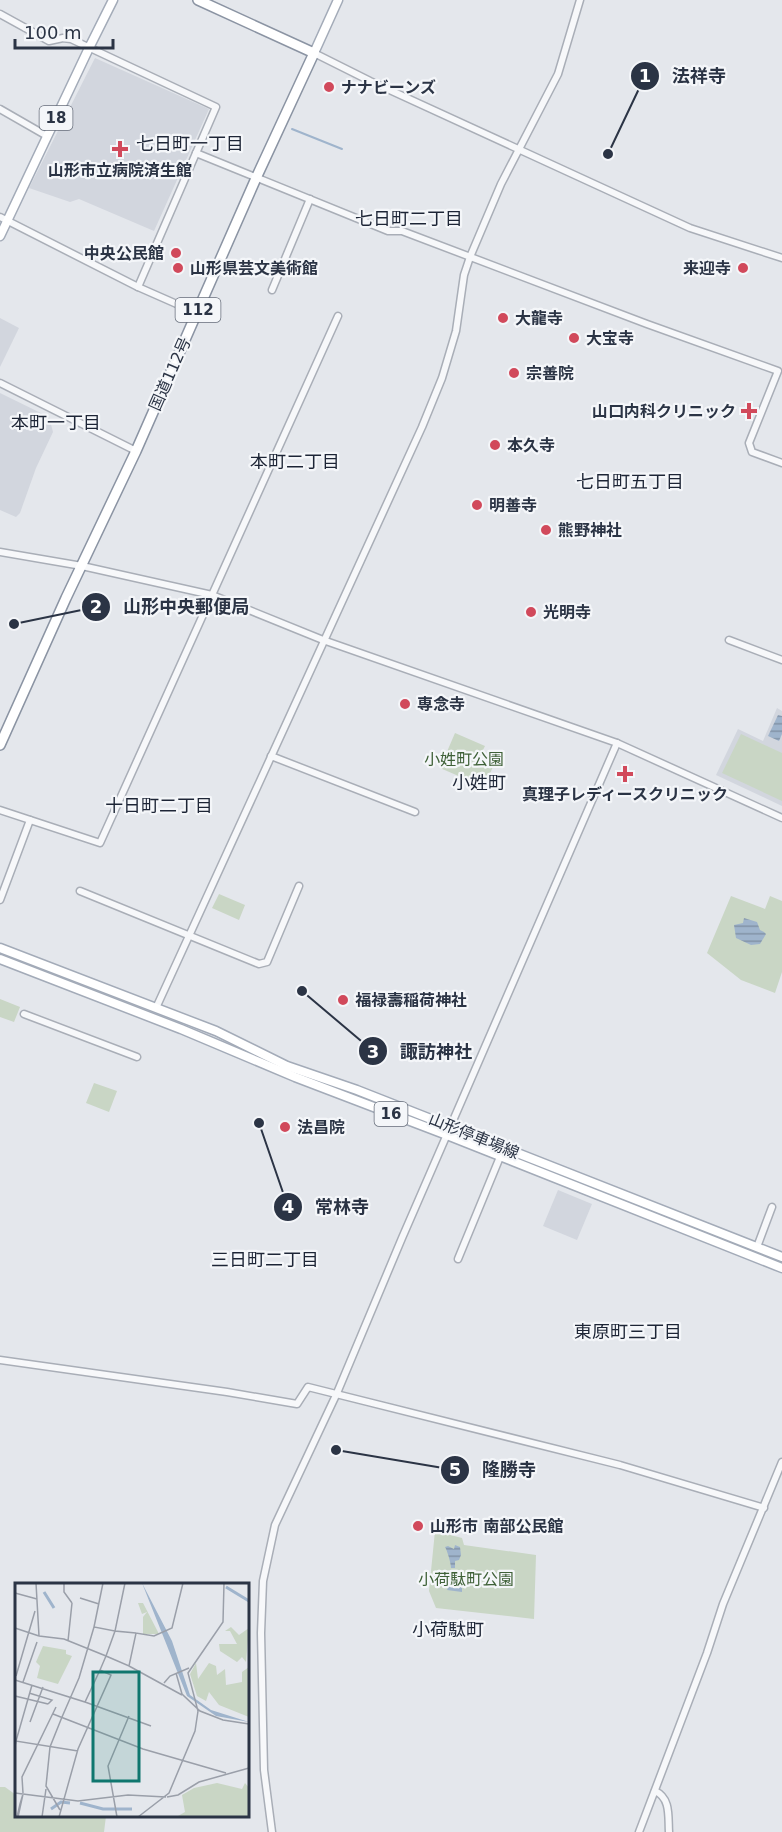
<svg xmlns="http://www.w3.org/2000/svg" width="782" height="1832" viewBox="0 0 782 1832" font-family="'DejaVu Sans','Noto Sans JP',sans-serif">
	<defs>
		<pattern id="water-rules" width="6" height="5" patternUnits="userSpaceOnUse" patternTransform="scale(1.5)"><rect width="6" height="5" fill="#9fb4cc"/><path d="M0 2.5h6" fill="none" stroke="#8293a7"/></pattern>
	</defs>
	<rect width="100%" height="100%" fill="#e4e7ec"/>
	<g fill="#d2d6de">
		<path d="M95 58 209 109 154 231 79 199 70 202 29 188Z"/>
		<path d="M0 318 19 328 0 367Z"/>
		<path d="M0 393 49 417 53 432 36 468 20 513 16 517 0 510Z"/>
		<path d="M777 708 782 711V806L716 775 738 729 763 741Z"/>
		<path d="M558 1190 592 1204 577 1240 543 1226Z"/>
	</g>
	<g fill="#c9d6c5">
		<path d="M455 733 485 746 481 754 496 760 484 787 440 768Z"/>
		<path d="M741 734 782 753V801L722 773Z"/>
		<path d="M219 894 245 905 239 920 212 908Z"/>
		<path d="M731 896 765 909 770 896 782 901V972L775 993 741 980 707 953Z"/>
		<path d="M0 999 20 1007 14 1022 0 1017Z"/>
		<path d="M94 1083 117 1091 109 1112 86 1103Z"/>
		<path d="M435 1531 462 1538 464 1545 536 1555 534 1619 436 1608 429 1591Z"/>
		<path d="M0 1787H5L16 1795V1816H106L104 1832H0Z"/>
	</g>
	<g fill="url(#water-rules)">
		<path d="M778 715 782 716V734L779 741 768 736Z"/>
		<path d="M744 918 757 922 760 930 764 932 766 934 760 944 751 945 736 938 734 925 743 923Z"/>
		<path d="M455 1545 460 1547 461 1555 459 1560 455 1561V1568H451C451 1563 447 1550 445 1547L448 1546 454 1549Z"/>
		<path d="M451 1570H455C456 1575 454 1577 453 1581L454 1585 462 1587V1592L447 1590 449 1586 446 1578 451 1576Z"/>
	</g>
	<g fill="none" stroke-linecap="round" stroke-linejoin="round">
		<path stroke="#9fb4cc" stroke-width="2" d="M292 129 342 149"/>
		<defs>
			<g id="minor">
				<path d="M0 14 49 41 63 38 71 39 216 107 138 287"/>
				<path d="M314 53 370 81 690 228 782 258"/>
				<path d="M0 109 47 136"/>
				<path d="M196 153 388 231H402L647 324 778 371 749 443 752 452 782 463"/>
				<path d="M0 217 138 287 197 313"/>
				<path d="M272 290 310 199"/>
				<path d="M0 383 136 451"/>
				<path d="M0 552 82 566 212 595 323 640 617 743 782 818"/>
				<path d="M729 640 782 660"/>
				<path d="M271 756 415 812"/>
				<path d="M0 810 100 843 338 316"/>
				<path d="M80 891 259 964 267 962 299 886"/>
				<path d="M0 900 30 820"/>
				<path d="M156 1008 422 427 442 378 456 331 464 275 470 257 501 184 558 74 580 0"/>
				<path d="M24 1014 137 1057"/>
				<path d="M757 1247 772 1207"/>
				<path d="M458 1259 500 1157"/>
				<path d="M0 1360 227 1392 297 1404 308 1387 620 1465 764 1508"/>
				<path d="M655 1791C671 1798 668 1817 669 1832"/>
				<path d="M272 1832 264 1770 261 1633 263 1581 275 1525 337 1393 402 1238 617 743"/>
				<path d="M639 1832 707 1653 723 1604 782 1462"/>
			</g>
			<g id="major">
				<path d="M314 53 338 0"/>
				<path d="M0 236 89 48 113 0"/>
				<path d="M0 948 216 1031 287 1066 357 1090 782 1257"/>
				<path d="M0 959 181 1029 295 1077 447 1135 782 1268"/>
			</g>
			<path id="highway" d="M0 745 66 598 136 451 257 176 314 53 198 0"/>
		</defs>
		<use href="#minor" stroke="#a9aeb7" stroke-width="9"/>
		<use href="#major" stroke="#a3abb8" stroke-width="11"/>
		<use href="#highway" stroke="#8b94a3" stroke-width="12"/>
		<use href="#minor" stroke="#f7f8fa" stroke-width="6"/>
		<use href="#major" stroke="#fff" stroke-width="8"/>
		<use href="#highway" stroke="#fff" stroke-width="9"/>
	</g>
	<g fill="#d1495b" stroke="#f4f6f9" stroke-width="2">
		<circle cx="329" cy="87" r="6"/>
		<path d="M117 140h6v6h6v6h-6v6h-6v-6h-6v-6h6z"/>
		<circle cx="176" cy="253" r="6"/>
		<circle cx="178" cy="268" r="6"/>
		<circle cx="743" cy="268" r="6"/>
		<circle cx="503" cy="318" r="6"/>
		<circle cx="574" cy="338" r="6"/>
		<circle cx="514" cy="373" r="6"/>
		<path d="M746 402h6v6h6v6h-6v6h-6v-6h-6v-6h6z"/>
		<circle cx="495" cy="445" r="6"/>
		<circle cx="477" cy="505" r="6"/>
		<circle cx="546" cy="530" r="6"/>
		<circle cx="531" cy="612" r="6"/>
		<circle cx="405" cy="704" r="6"/>
		<path d="M622 765h6v6h6v6h-6v6h-6v-6h-6v-6h6z"/>
		<circle cx="343" cy="1000" r="6"/>
		<circle cx="285" cy="1127" r="6"/>
		<circle cx="418" cy="1526" r="6"/>
	</g>
	<g text-anchor="middle" dominant-baseline="central" stroke-width="4.5" stroke-linejoin="round" paint-order="stroke">
		<g fill="#f4f6f9" stroke="#676e7b" stroke-width="1.5">
			<rect x="39.5" y="106" width="33" height="24" rx="4.5"/>
			<rect x="175.5" y="298" width="45" height="24" rx="4.5"/>
			<rect x="374.5" y="1102" width="33" height="24" rx="4.5"/>
		</g>
		<g font-size="15" font-weight="bold" fill="#2b3445">
			<text x="56" y="118">18</text>
			<text x="198" y="310">112</text>
			<text x="391" y="1114">16</text>
		</g>
		<g font-size="16" font-weight="bold" fill="#2b3445" stroke="#f4f6f9" text-anchor="start">
			<text x="341" y="87">ナナビーンズ</text>
			<text x="120" y="170" text-anchor="middle">山形市立病院済生館</text>
			<text x="164" y="253" text-anchor="end">中央公民館</text>
			<text x="190" y="268">山形県芸文美術館</text>
			<text x="731" y="268" text-anchor="end">来迎寺</text>
			<text x="515" y="318">大龍寺</text>
			<text x="586" y="338">大宝寺</text>
			<text x="526" y="373">宗善院</text>
			<text x="736" y="411" text-anchor="end">山口内科クリニック</text>
			<text x="507" y="445">本久寺</text>
			<text x="489" y="505">明善寺</text>
			<text x="558" y="530">熊野神社</text>
			<text x="543" y="612">光明寺</text>
			<text x="417" y="704">専念寺</text>
			<text x="625" y="794" text-anchor="middle">真理子レディースクリニック</text>
			<text x="355" y="1000">福禄壽稲荷神社</text>
			<text x="297" y="1127">法昌院</text>
			<text x="430" y="1526">山形市 南部公民館</text>
		</g>
		<g font-size="16" fill="#2b3445" stroke="#f4f6f9">
			<text transform="translate(170 374) rotate(-66)">国道112号</text>
			<text transform="translate(474 1136) rotate(22)">山形停車場線</text>
		</g>
		<g font-size="16" fill="#3f6138" stroke="#f4f6f9">
			<text x="464" y="759">小姓町公園</text>
			<text x="466" y="1579">小荷駄町公園</text>
		</g>
		<g font-size="18" fill="#1d2536" stroke="#f4f6f9">
			<text x="190" y="143">七日町一丁目</text>
			<text x="409" y="218">七日町二丁目</text>
			<text x="56" y="422">本町一丁目</text>
			<text x="295" y="461">本町二丁目</text>
			<text x="630" y="481">七日町五丁目</text>
			<text x="479" y="782">小姓町</text>
			<text x="159" y="805">十日町二丁目</text>
			<text x="265" y="1259">三日町二丁目</text>
			<text x="628" y="1331">東原町三丁目</text>
			<text x="448" y="1629">小荷駄町</text>
		</g>
	</g>
	<g transform="translate(15 1583)">
		<rect width="234" height="234" fill="#e4e7ec"/>
		<path d="M216 44 224 52 234 45 231 79 227 74 222 79 205 68 204 61H222L215 48H210ZM181 80 183 96 194 80 201 83 202 92 210 86 211 102 227 99V89L234 84V134L204 122 194 109 191 118 182 113 175 91ZM202 200 227 206 230 200 234 205V234L163 233 170 229 167 212 179 205Z" fill="#c9d6c5"/>
		<path d="M123 20H128L144 51H128V34L132 29 127 31ZM28 63 51 67V71L57 73 43 101 22 95 25 83 21 79Z" fill="#c9d6c5"/>
		<path d="M127 0 157 58 175 112 196 127 234 139 201 133 172 113Z" fill="#9fb4cc"/>
		<path fill="none" stroke="#9fb4cc" stroke-width="3" d="M211 4 234 18M29 9 39 25M65 220 88 226H117M36 226 46 219 55 220"/>
		<path fill="none" stroke="#9a9fa9" stroke-width="1.5" d="M21 0 24 53M49 0V9L57 20M88 0 79 44 100 48 91 73 114 83 121 50 139 53 157 45 168 0M110 0 100 48 121 50M0 10 22 16M65 15 84 21M0 45 24 53M24 53 49 56 91 73 85 87 96 92 63 166 44 234M53 58 57 20M114 83 167 112M161 90 167 111 185 128 208 137 234 141M1 93 20 28M64 95 79 44M0 97 70 119 85 87M8 99 22 59M149 100 155 93 174 85M14 110 37 117 33 121M0 113 33 121M70 119 136 143M38 131 128 166 211 190M47 134 64 95M15 139 28 104M1 158 17 102M0 163 1 158 63 168M0 210 63 218 113 212 151 214M8 210 7 194 41 124M152 214 163 212 184 199 234 185M45 227 31 203 35 164 47 134M2 234 5 221 8 211 3 234M27 234 31 206M102 234 93 183 114 133M123 234 154 210 180 148 183 128 173 90 208 39 209 0"/>
		<path fill="#0f766e" fill-opacity="0.15" stroke="#0f766e" stroke-width="3" d="M78 89H124V198H78Z"/>
		<rect width="234" height="234" fill="none" stroke="#2b3445" stroke-width="3"/>
	</g>
	<path fill="none" stroke="#2b3445" stroke-width="2" d="M608 154L645 76M14 624L96 607M302 991L373 1051M259 1123L288 1207M336 1450L455 1470"/>
	<g fill="#2b3445" stroke="#f4f6f9" stroke-width="2">
		<circle cx="608" cy="154" r="6"/>
		<circle cx="14" cy="624" r="6"/>
		<circle cx="302" cy="991" r="6"/>
		<circle cx="259" cy="1123" r="6"/>
		<circle cx="336" cy="1450" r="6"/>
		<circle cx="645" cy="76" r="15"/>
		<circle cx="96" cy="607" r="15"/>
		<circle cx="373" cy="1051" r="15"/>
		<circle cx="288" cy="1207" r="15"/>
		<circle cx="455" cy="1470" r="15"/>
	</g>
	<g font-size="18" text-anchor="middle" font-weight="bold" fill="#fff">
		<text x="645" y="82">1</text>
		<text x="96" y="613">2</text>
		<text x="373" y="1058">3</text>
		<text x="288" y="1213">4</text>
		<text x="455" y="1476">5</text>
	</g>
	<g font-size="18" text-anchor="middle" font-weight="bold" fill="#2b3445" stroke="#f4f6f9" stroke-width="4.5" stroke-linejoin="round" paint-order="stroke">
		<text x="699" y="82">法祥寺</text>
		<text x="186" y="613">山形中央郵便局</text>
		<text x="436" y="1058">諏訪神社</text>
		<text x="342" y="1213">常林寺</text>
		<text x="509" y="1476">隆勝寺</text>
	</g>
	<path d="M15 39v9h98v-9" fill="none" stroke="#2b3445" stroke-width="3"/>
	<text x="24" y="39" font-size="18" fill="#2b3445" stroke="#f4f6f9" stroke-width="4.5" paint-order="stroke">100 m</text>
</svg>
